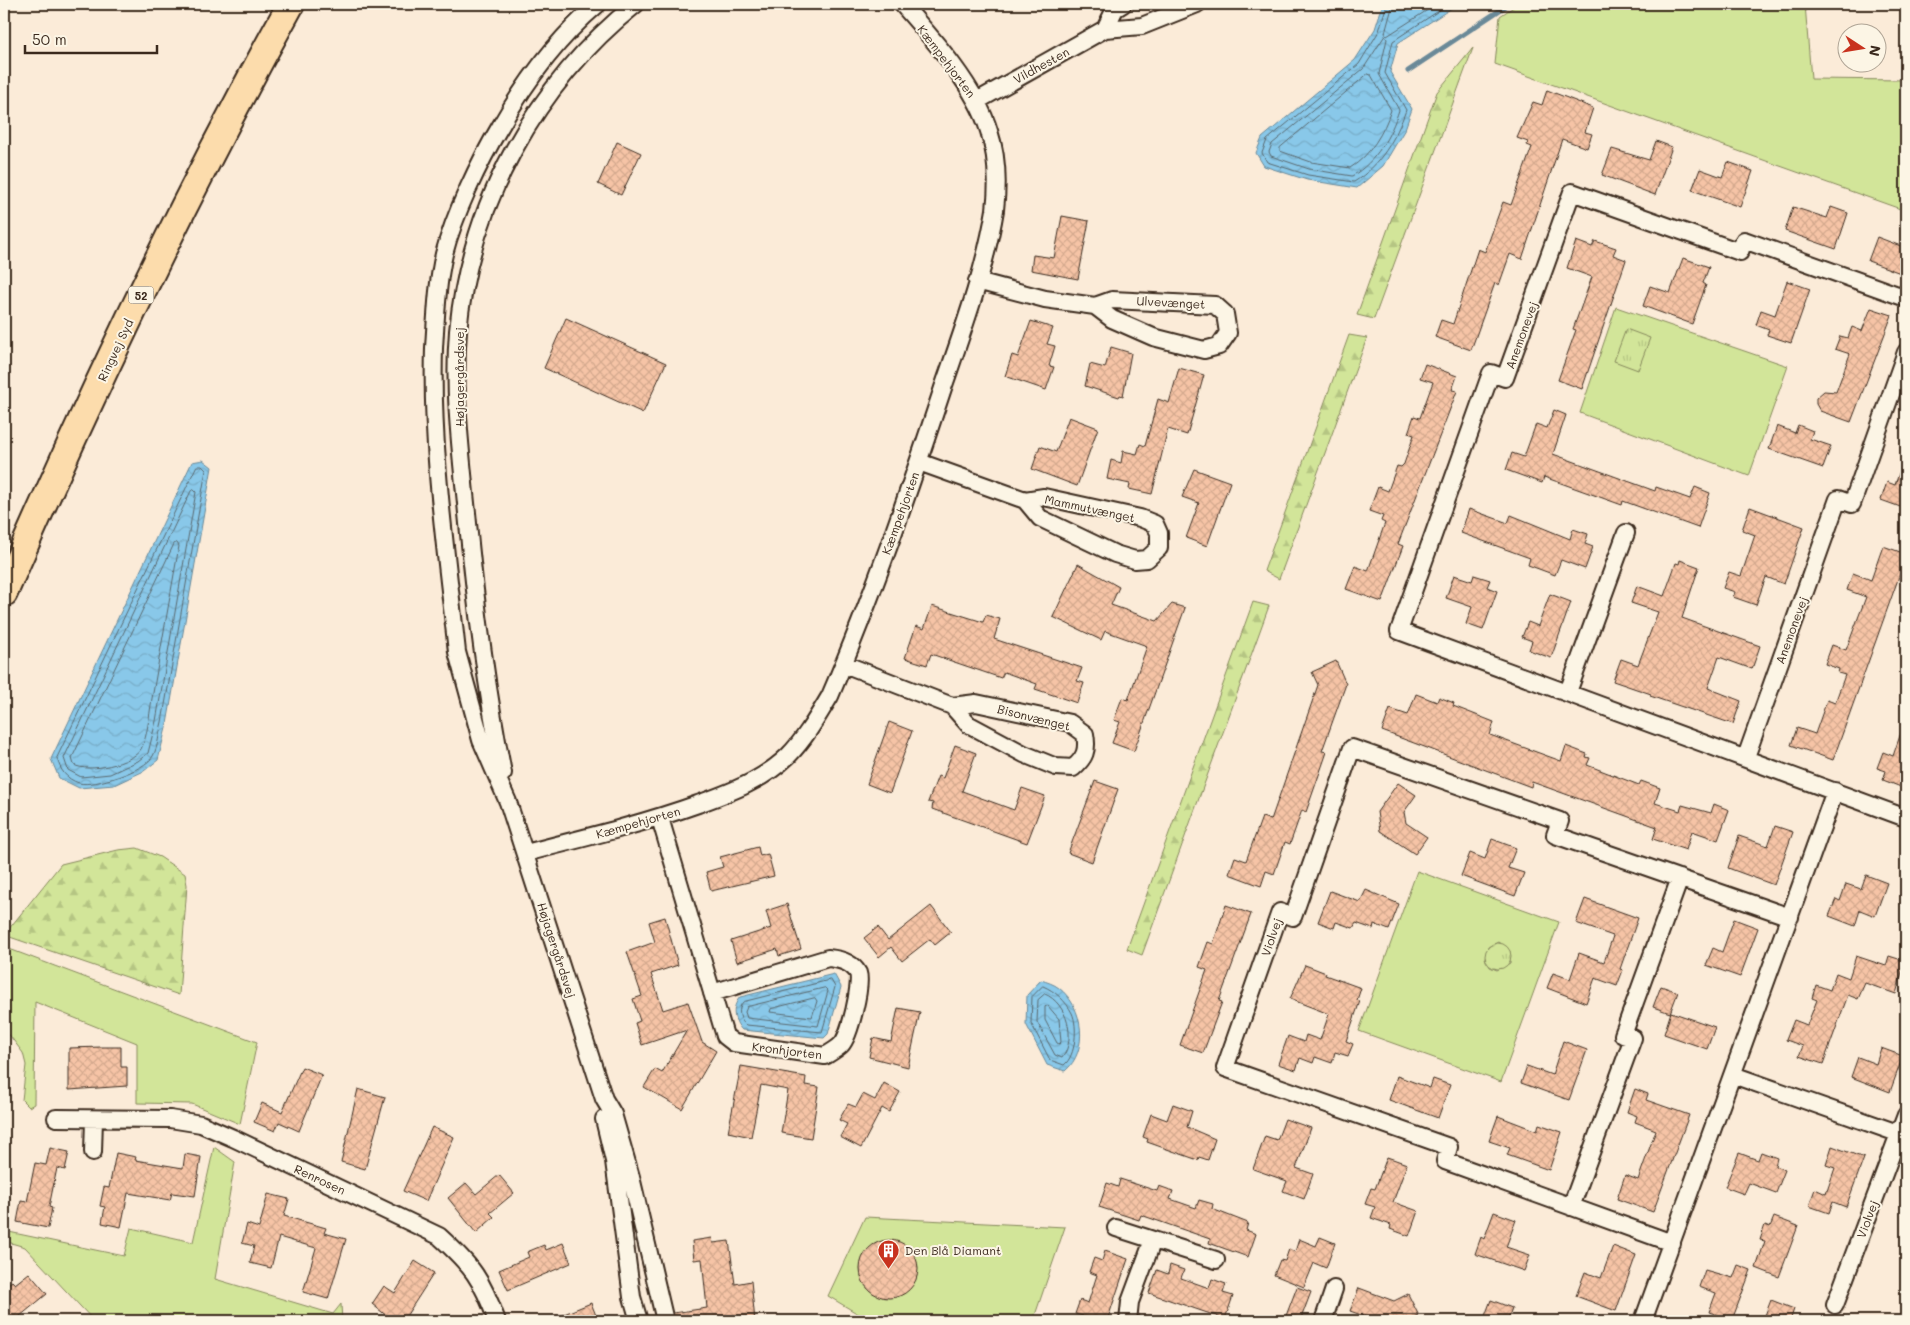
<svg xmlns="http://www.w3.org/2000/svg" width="1910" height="1325" font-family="Mali,sans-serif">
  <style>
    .green { fill: #d2e599; stroke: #86885c; fill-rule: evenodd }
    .forest { fill: url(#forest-firs); stroke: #86885c }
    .park { fill: url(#park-tufts); stroke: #86885c }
    .water { fill: url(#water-waves); stroke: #6a8998 }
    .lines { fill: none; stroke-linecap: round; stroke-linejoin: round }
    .shore { stroke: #5a696f; stroke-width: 1 }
    .stream { stroke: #6a8998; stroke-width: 5 }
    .building { fill: url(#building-cross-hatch); stroke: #3b2a1e }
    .minor-casing { stroke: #3b2a1e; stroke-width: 20 }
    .trunk-casing { stroke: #3b2a1e; stroke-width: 30 }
    .minor { stroke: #fcf5e5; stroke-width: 16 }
    .trunk { stroke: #fcdcac; stroke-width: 26 }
    .labels { text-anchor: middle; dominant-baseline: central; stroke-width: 4; stroke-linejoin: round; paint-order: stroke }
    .shield { fill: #fcf5e5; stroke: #75675a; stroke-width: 1 }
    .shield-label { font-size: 11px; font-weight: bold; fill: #3b2a1e }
    .street-label { font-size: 12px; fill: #3b2a1e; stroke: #fcf5e5 }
    .poi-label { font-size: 12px; fill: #3b2a1e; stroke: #fcf5e5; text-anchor: start }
  </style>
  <defs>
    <pattern id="forest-firs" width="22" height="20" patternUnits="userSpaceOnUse" patternTransform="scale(1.25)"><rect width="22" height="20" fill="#d2e599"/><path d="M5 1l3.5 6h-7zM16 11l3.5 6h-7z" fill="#b5c583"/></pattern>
    <pattern id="park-tufts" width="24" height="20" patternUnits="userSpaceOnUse" patternTransform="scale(1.25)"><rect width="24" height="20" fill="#d2e599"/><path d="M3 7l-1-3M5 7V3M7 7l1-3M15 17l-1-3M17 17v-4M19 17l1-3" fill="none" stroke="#b5c583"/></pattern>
    <pattern id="water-waves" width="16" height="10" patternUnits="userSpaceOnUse" patternTransform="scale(1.25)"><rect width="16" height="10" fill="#89c8e9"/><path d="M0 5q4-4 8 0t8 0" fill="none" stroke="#77acc7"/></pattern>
    <pattern id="building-cross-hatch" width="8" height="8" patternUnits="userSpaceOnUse" patternTransform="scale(1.25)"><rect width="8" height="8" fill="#f6c4a6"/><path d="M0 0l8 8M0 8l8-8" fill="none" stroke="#d4a98e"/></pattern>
  </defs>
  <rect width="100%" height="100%" fill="#fbebd8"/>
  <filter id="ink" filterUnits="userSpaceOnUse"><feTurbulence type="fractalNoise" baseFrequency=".02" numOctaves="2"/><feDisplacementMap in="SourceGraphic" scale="10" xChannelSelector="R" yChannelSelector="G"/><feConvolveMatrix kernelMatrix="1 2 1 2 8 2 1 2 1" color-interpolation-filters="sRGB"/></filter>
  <g filter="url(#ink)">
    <path class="green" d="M1518 4H1805L1811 79 1906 80V211L1495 64 1500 16Z
      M1616 307 1788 366 1749 476 1580 413Z
      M1417 871 1559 922 1501 1082 1359 1031ZM1498 942 1510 951V963L1497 970 1490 967 1485 958 1488 947Z
      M4 947 257 1042 240 1124 192 1104 137 1103V1043L35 1002 34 1104 29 1107 22 1100 26 1065 23 1053 4 1028Z
      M214 1147 235 1162 215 1279 333 1314 341 1304 342 1321H94L25 1247 4 1241V1231L124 1256 131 1228 193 1242Z
      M865 1217 1065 1227 1033 1321H870L828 1296Z"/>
    <path class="forest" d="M1473 48 1374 319 1357 315 1437 92Z
      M1349 335 1367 338 1279 579 1264 571Z
      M1253 602 1269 606 1142 955 1127 949Z
      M137 848 160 857 185 874 187 885 179 995 4 935 61 864 118 850Z"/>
    <path class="park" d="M1626 329 1650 338 1638 370 1614 361Z
      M1485 956a13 13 0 1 1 26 0a13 13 0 1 1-26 0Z"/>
    <path class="water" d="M1383 4H1458L1398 43 1390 72 1412 109 1405 129 1383 166 1357 188 1307 180 1264 166 1256 153 1262 138 1355 60 1375 29Z
      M203 460 212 467 167 724 158 760 144 771 114 785 79 788 59 778 51 759 192 462Z
      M834 974 841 987 828 1034 824 1038 742 1030C733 1020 731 1008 740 997Z
      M1041 980C1047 982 1054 984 1059 988 1084 1007 1089 1051 1065 1071L1047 1065 1026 1024 1027 995Z"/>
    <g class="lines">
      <path class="shore" d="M1387 4 1379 31 1359 64 1267 140 1262 153 1267 162 1308 175 1354 182C1380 166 1396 138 1406 110L1385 73 1393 41 1449 4
        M1393 4 1385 33 1387 36 1437 4
        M1385 36 1387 39 1379 74 1399 110C1391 135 1376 162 1352 176L1309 169 1271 156 1269 152 1272 144 1363 69Z
        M1368 74 1371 75 1391 110C1384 132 1370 156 1350 168L1311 162 1280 151V148Z
        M197 466H202L206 470 162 722C159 733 158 747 153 756 145 771 94 787 79 783 66 779 60 770 57 758Z
        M194 490 196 492 156 721 148 753 138 761 110 774 81 777 68 770 64 758 191 491Z
        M177 543 179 546C170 595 162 644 153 693 150 707 148 737 141 749 132 764 88 773 74 765L72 758 174 544Z
        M831 980 835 987 822 1032 746 1025C739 1020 737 1008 743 1002Z
        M1043 986C1055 991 1066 1001 1072 1013 1078 1026 1076 1056 1064 1065L1050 1060 1031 1023 1032 997Z
        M825 988 828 991 818 1026 747 1018 745 1012 747 1007Z
        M1045 994C1067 1003 1077 1039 1062 1058L1055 1055 1037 1022 1038 1000Z
        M815 998 817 1001 812 1017 770 1012 771 1009Z
        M1048 1006 1059 1019 1061 1042 1059 1044 1057 1043 1045 1020V1007Z"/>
      <path class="stream" d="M1408 71 1509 4"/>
    </g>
    <path class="building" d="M1547 90 1593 108 1585 132 1592 134 1587 148 1562 139 1522 259 1510 254 1499 285 1495 283 1471 350 1435 337 1441 320 1453 324 1478 249 1485 252 1503 202 1511 205 1532 147 1527 145 1528 142 1517 138 1533 102 1542 105Z
      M1656 141 1672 147 1655 195 1602 175 1612 149 1649 160Z
      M617 142 641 153 621 195 598 184Z
      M1728 162 1753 171 1740 207 1692 190 1700 169 1722 177Z
      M1793 207 1827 218 1831 207 1848 213 1836 249 1785 231Z
      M1062 216 1089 221 1078 279 1031 270 1033 255 1054 258Z
      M1877 237 1906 248V275L1868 261Z
      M1576 241 1592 247 1595 241 1616 248 1613 255 1626 260 1582 389 1558 380 1576 330 1573 329 1592 277 1567 268Z
      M1683 258 1709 267 1703 283 1706 285 1692 324 1643 306 1650 286 1670 293Z
      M1787 281 1810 289 1791 343 1767 335 1769 330 1756 325 1761 310 1775 315Z
      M1871 308 1892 315 1851 422 1820 411 1816 404V398L1824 391 1836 392 1850 354 1835 349 1840 336 1848 338 1852 327 1862 331Z
      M566 318 666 363 643 413 544 368Z
      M1031 321 1053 328 1047 344 1055 346 1049 366 1054 367 1046 390 1005 376 1012 355 1018 357Z
      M1111 347 1131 353 1123 396 1120 395 1119 397 1085 386 1090 364 1105 368Z
      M1425 364 1457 376 1452 390 1457 391 1398 544 1403 546 1382 602 1346 589 1355 566 1368 571 1385 523 1381 521 1383 516 1369 511 1378 487 1388 491 1397 466 1401 467 1404 464 1414 435 1408 433 1414 416 1420 418 1433 382 1420 378Z
      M1179 368 1204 375 1187 435 1168 429 1152 494 1129 489 1130 484 1107 479 1111 460 1121 463 1123 451 1137 454 1140 444 1145 446 1158 399 1169 403Z
      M1554 410 1566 415 1553 454 1655 491 1656 487 1690 499 1695 487 1710 493 1698 528 1623 501 1622 505 1544 477 1542 483 1506 470 1512 453 1524 457 1536 424 1547 428Z
      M1069 417 1098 428 1077 486 1032 469 1040 446 1056 452Z
      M1798 425 1813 431 1810 439 1831 446 1823 468 1769 449 1777 426 1795 433Z
      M1904 459H1906V509L1881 500 1887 482 1895 485Z
      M1194 469 1230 482 1207 546 1186 538 1199 503 1182 497Z
      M1750 507 1804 527 1784 584 1766 577 1756 605 1733 597 1735 592 1723 588 1729 572 1741 576 1755 535 1742 530Z
      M1469 509 1508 523 1511 515 1570 539 1573 529 1588 534 1585 544 1593 547 1585 569 1561 560 1555 575 1528 565 1530 558 1461 533Z
      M1883 546 1906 554V557L1833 760 1791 745 1797 728 1815 734 1827 700 1835 703 1845 675 1838 673 1839 669 1825 664 1832 645 1846 650 1866 597 1847 590 1853 573 1871 580Z
      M1680 560 1699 567 1682 618 1760 646 1752 669 1719 657 1708 688 1741 701 1733 724 1650 696 1651 694 1613 681 1621 659 1638 665 1658 612 1631 603 1637 586 1664 596 1676 563 1679 564Z
      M1078 564 1119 587 1111 605 1157 621 1172 604 1185 608 1134 751 1112 743 1120 722 1114 720 1122 698 1128 700 1147 646 1105 631 1101 640 1053 617Z
      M1454 575 1472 581 1474 575 1490 580 1487 587 1497 591 1483 630 1466 624 1472 607 1446 598Z
      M1550 594 1571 602 1551 658 1529 650 1532 641 1522 637 1528 622 1538 626Z
      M932 606 983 622 986 615 1000 619 994 639 1082 668 1077 681 1084 683 1077 703 1035 689 1037 684 1004 672 1001 678 931 654 927 665 905 658 916 626 924 629Z
      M1336 661 1346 684 1322 751 1327 752 1306 812 1302 810 1290 844 1285 842 1274 874 1266 871 1261 886 1229 874 1235 857 1246 861 1262 817 1271 820 1318 685 1312 672Z
      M1416 694 1437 702 1439 697 1454 703 1453 706 1494 722 1490 735 1528 749 1561 761 1566 746 1587 754 1586 757 1590 758 1587 765 1639 785 1641 781 1660 788 1655 803 1680 811 1682 805 1711 813 1714 804 1729 810 1718 840 1692 831 1686 850 1653 839 1657 827 1532 782 1531 787 1382 731 1390 709 1408 715Z
      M889 722 912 731 890 793 867 784Z
      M1904 724 1906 725V789L1883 780 1886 771 1877 768 1883 752 1893 756Z
      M955 745 976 753 962 791 1014 810 1022 788 1045 796 1027 843 932 809 933 803 928 802 938 776 943 778Z
      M1095 781 1118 789 1092 862 1068 853Z
      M1398 783 1416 795 1404 812 1406 823 1427 837 1415 854 1380 831 1377 812Z
      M1775 826 1793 832 1774 885 1728 868 1739 836 1768 846Z
      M1492 839 1516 848 1508 868 1524 873 1515 896 1461 876 1470 853 1485 859Z
      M758 847 760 856 768 854 774 876 711 891 706 872 723 867 720 857Z
      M1866 875 1887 883 1875 916 1860 910 1855 926 1829 916 1836 899 1840 901 1846 884 1861 889Z
      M1366 890 1399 904 1389 930 1374 924 1373 929 1356 923 1353 928 1336 922 1334 928 1318 922 1330 891 1360 902Z
      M1585 899 1638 918 1620 969 1623 970 1617 986 1595 978 1586 1003 1547 988 1553 973 1570 979 1579 953 1604 962 1613 936 1576 923Z
      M787 904 801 949 779 956 777 949 737 962 731 941 771 928 766 911Z
      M1226 905 1251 914 1219 1001 1222 1002 1203 1053 1180 1045 1207 970 1199 967 1208 942 1213 944Z
      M931 906 951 932 935 945 930 939 902 961 891 947 879 957 864 938 878 927 888 940Z
      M665 917 678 965 651 974 663 1010 688 1002 702 1042 716 1051 682 1109 644 1087 655 1069 662 1073 687 1030 642 1045 635 1023 640 1021 633 999 642 996 627 952 655 942 649 922Z
      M1734 919 1758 928 1740 977 1706 965 1713 948 1722 952Z
      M1856 956 1886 966 1889 956 1905 961 1896 994 1865 983 1858 999 1848 995 1823 1064 1799 1056 1803 1046 1786 1040 1794 1020 1807 1025 1817 1000 1812 998 1816 985 1830 990 1836 973 1849 978Z
      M1305 965 1326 973 1325 975 1361 988 1357 1000 1360 1001 1346 1041 1353 1044 1348 1056 1335 1052 1332 1063 1315 1057 1313 1063 1300 1058 1296 1070 1278 1064 1288 1036 1304 1042 1306 1035 1320 1040 1329 1014 1290 999Z
      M1661 986 1678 992 1670 1013 1653 1007Z
      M898 1008 920 1012 908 1067 869 1057 873 1038 891 1042Z
      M1671 1012 1715 1027 1707 1049 1664 1034Z
      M1563 1041 1587 1050 1569 1100 1521 1083 1527 1066 1552 1075Z
      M102 1047H121V1067H127V1086L69 1090V1048Z
      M1881 1048 1903 1056 1890 1092 1851 1077 1858 1057 1876 1064Z
      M741 1066 806 1077 805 1085 819 1087 811 1138 781 1133 788 1090 761 1085 751 1137 728 1132Z
      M302 1067 322 1075 299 1131 279 1122 275 1131 254 1122 262 1103 282 1112Z
      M1397 1076 1430 1088 1433 1079 1450 1085 1438 1118 1389 1100Z
      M884 1083 900 1092 889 1112 882 1108 861 1148 840 1137 847 1124 839 1120 848 1104 856 1107 863 1094 875 1100Z
      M358 1089 385 1097 365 1169 341 1162Z
      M1635 1089 1648 1094 1646 1100 1689 1115 1653 1212 1617 1199 1625 1175 1638 1180 1656 1130 1635 1122 1637 1116 1627 1112Z
      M1173 1104 1192 1111 1187 1127 1215 1139 1208 1160 1199 1157 1198 1160 1147 1142 1148 1139 1143 1137 1151 1114 1167 1120Z
      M1498 1116 1537 1131 1539 1124 1562 1132 1549 1170 1507 1155 1510 1148 1489 1141Z
      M1285 1119 1311 1128 1296 1168 1313 1174 1304 1199 1283 1191 1287 1181 1253 1169 1265 1136 1277 1140Z
      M432 1127 454 1137 426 1201 403 1191Z
      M1832 1146 1864 1158 1846 1207 1833 1202 1829 1213 1809 1206 1815 1189 1826 1194 1835 1168 1826 1165Z
      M50 1148 69 1152 65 1170 57 1168 49 1207 52 1208 48 1228 17 1222 21 1201 27 1202 35 1163 46 1165Z
      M1761 1152 1777 1158 1775 1166 1785 1170 1776 1193 1749 1183 1744 1194 1725 1187 1739 1153 1758 1160Z
      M116 1153 136 1157 135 1160 183 1168 185 1154 201 1157 195 1196 172 1193 170 1200 128 1193 121 1227 102 1223 105 1207 100 1206 104 1187 109 1188Z
      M1387 1157 1407 1164 1393 1202 1418 1211 1409 1236 1390 1229 1391 1225 1371 1218 1375 1207 1365 1204 1371 1188 1375 1189Z
      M499 1175 514 1193 490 1213 494 1217 476 1233 448 1198 466 1183 476 1194Z
      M1120 1179 1157 1191 1159 1186 1173 1191 1170 1199 1196 1208 1199 1200 1213 1204 1212 1209 1248 1223 1246 1230 1256 1234 1248 1257 1209 1243 1210 1239 1141 1215 1139 1220 1099 1207 1107 1183 1118 1187Z
      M268 1194 289 1199 284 1216 326 1228 324 1233 346 1239 328 1299 303 1292 316 1248 279 1237 271 1268 250 1263 254 1246 242 1243 247 1224 259 1228Z
      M1494 1212 1516 1220 1506 1247 1530 1255 1524 1271 1475 1254 1481 1237 1484 1239Z
      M1774 1217 1798 1226 1779 1277 1756 1268 1765 1241 1760 1240 1765 1225 1770 1227Z
      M1320 1237 1335 1243 1326 1268 1314 1263 1304 1287 1274 1275 1280 1260 1285 1261 1289 1249 1295 1252 1299 1239 1316 1246Z
      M712 1238 713 1243 729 1241 735 1284 751 1281 755 1321H675L673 1313 707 1308 702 1259 694 1260 692 1241Z
      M860 1269a29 29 0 1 1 58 0a29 29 0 1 1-58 0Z
      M563 1243 571 1263 508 1290 499 1270 529 1257 527 1252 544 1245 546 1250Z
      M1613 1246 1636 1255 1616 1311 1576 1296 1585 1272 1601 1278Z
      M1105 1251 1128 1259 1107 1321H1081L1083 1316 1075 1314 1080 1300 1088 1303 1097 1275 1089 1272 1094 1258 1102 1261Z
      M415 1261 434 1273 403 1321H393L372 1304 384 1286 395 1293Z
      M1170 1265 1184 1270 1181 1278 1209 1288 1212 1279 1226 1284 1223 1293 1233 1296 1225 1319 1149 1293 1157 1270 1168 1274Z
      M1738 1265 1751 1270 1732 1320 1709 1312 1716 1293 1699 1287 1705 1270 1733 1278Z
      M29 1273 47 1294 14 1321H4V1287L12 1281 15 1284Z
      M1297 1287 1311 1292 1300 1321H1284Z
      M1359 1288 1394 1301 1408 1294 1419 1316 1408 1321H1378L1350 1311Z
      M1491 1300 1512 1308 1507 1321H1483Z
      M1771 1300 1794 1309 1790 1321H1773L1764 1318Z
      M591 1303 597 1318 589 1321H547Z"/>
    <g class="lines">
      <defs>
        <path id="minor" d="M598 4C558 38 526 81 500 127 479 162 454 215 444 254 437 284 436 317 434 348 431 450 446 551 457 652L481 740 508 802 604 1099 613 1114 631 1177 665 1321
          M1105 29 1115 9 1123 4
          M977 101 1105 29 1142 26 1197 4
          M977 281 1045 299 1095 306 1112 319 1153 337 1204 350 1219 346 1228 333 1225 314 1215 305 1112 300 1095 306
          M1906 298 1744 240 1740 252 1572 192 1505 378 1491 373 1399 631 1906 818
          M919 462 1025 500 1040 518 1115 554 1135 560 1147 559 1159 548V533L1155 524 1140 518 1044 497 1025 500
          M844 664 952 706 968 724 1024 754 1056 767 1073 768C1085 758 1088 750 1085 734L1070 723 976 703 952 706
          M1568 692 1626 533
          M1746 757 1838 499 1852 504 1906 352
          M503 773C486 687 475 600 467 513 461 453 453 391 458 331 470 203 536 84 636 4
          M660 818 665 835 725 1036 734 1043 825 1056C830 1053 837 1049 841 1045 850 1036 862 984 858 973 852 962 839 959 828 958L712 993
          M525 853C584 838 642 824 698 804 731 792 762 781 788 756 805 739 818 716 830 696 873 596 909 491 943 388 963 330 985 270 995 210 998 185 997 155 989 131 976 87 932 38 902 4
          M1733 1075 1906 1136
          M56 1118 170 1119 201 1124 233 1138 439 1236C472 1266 482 1279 497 1321
          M604 1119 614 1161 632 1297 639 1321
          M93 1152 94 1119
          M1571 1207 1633 1038 1623 1035 1680 878
          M1116 1228 1216 1260
          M1672 1243 1445 1161 1449 1147 1225 1068 1280 912 1293 917 1352 748 1560 821 1555 835 1790 917
          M1835 1305 1906 1115
          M1128 1321 1130 1302 1153 1240
          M1323 1321 1334 1289
          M1643 1321 1835 791"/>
        <path id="trunk" d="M4 593C91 393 185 195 291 4"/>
      </defs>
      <use href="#minor" class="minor-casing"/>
      <use href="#trunk" class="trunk-casing"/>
      <use href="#minor" class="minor"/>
      <use href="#trunk" class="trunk"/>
    </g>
  </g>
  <defs>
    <symbol id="building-pin" viewBox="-11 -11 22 30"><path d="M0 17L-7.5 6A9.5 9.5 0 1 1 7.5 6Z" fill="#c8321e" stroke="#fcf5e5"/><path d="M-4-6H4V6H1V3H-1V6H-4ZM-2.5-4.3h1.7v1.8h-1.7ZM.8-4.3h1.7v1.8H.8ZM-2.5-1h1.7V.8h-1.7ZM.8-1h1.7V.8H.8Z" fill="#fff"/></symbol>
  </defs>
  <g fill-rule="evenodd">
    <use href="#building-pin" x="876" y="1238" width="25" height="34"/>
  </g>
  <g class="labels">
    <rect class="shield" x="128.5" y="286.5" width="25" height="17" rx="4"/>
    <g class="shield-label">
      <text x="141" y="295">52</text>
    </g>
    <g class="street-label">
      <text transform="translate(947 61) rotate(53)">Kæmpehjorten</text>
      <text transform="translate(1041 65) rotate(-29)">Vildhesten</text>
      <text transform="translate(1171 302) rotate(3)">Ulvevænget</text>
      <text transform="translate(1521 335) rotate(-70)">Anemonevej</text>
      <text transform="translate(115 350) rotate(-65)">Ringvej Syd</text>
      <text transform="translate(459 377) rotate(-90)">Højagergårdsvej</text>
      <text transform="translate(1090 508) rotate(12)">Mammutvænget</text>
      <text transform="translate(900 513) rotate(-70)">Kæmpehjorten</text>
      <text transform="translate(1791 630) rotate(-70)">Anemonevej</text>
      <text transform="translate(1034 717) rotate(14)">Bisonvænget</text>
      <text transform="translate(638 822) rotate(-16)">Kæmpehjorten</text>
      <text transform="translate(1271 937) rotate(-71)">Violvej</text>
      <text transform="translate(557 950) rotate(72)">Højagergårdsvej</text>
      <text transform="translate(787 1050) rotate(7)">Kronhjorten</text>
      <text transform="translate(320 1179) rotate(25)">Renrosen</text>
      <text transform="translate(1867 1219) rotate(-69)">Violvej</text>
    </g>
    <g class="poi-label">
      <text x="905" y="1250">Den Blå Diamant</text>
    </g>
  </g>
  <rect width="1910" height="1325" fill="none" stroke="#fcf5e5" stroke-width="20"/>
  <rect x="10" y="10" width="1890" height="1305" fill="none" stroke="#3b2a1e" stroke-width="2" filter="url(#ink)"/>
  <g transform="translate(1862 48) rotate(102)"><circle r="24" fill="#fcf5e5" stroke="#afa495"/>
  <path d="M0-4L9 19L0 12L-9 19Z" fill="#c8321e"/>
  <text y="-8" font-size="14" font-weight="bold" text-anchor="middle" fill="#3b2a1e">N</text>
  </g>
  <path d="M25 45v8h132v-8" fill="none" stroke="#3b2a1e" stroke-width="2.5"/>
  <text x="32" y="45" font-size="15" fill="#3b2a1e" stroke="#fcf5e5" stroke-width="4" paint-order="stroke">50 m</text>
</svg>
